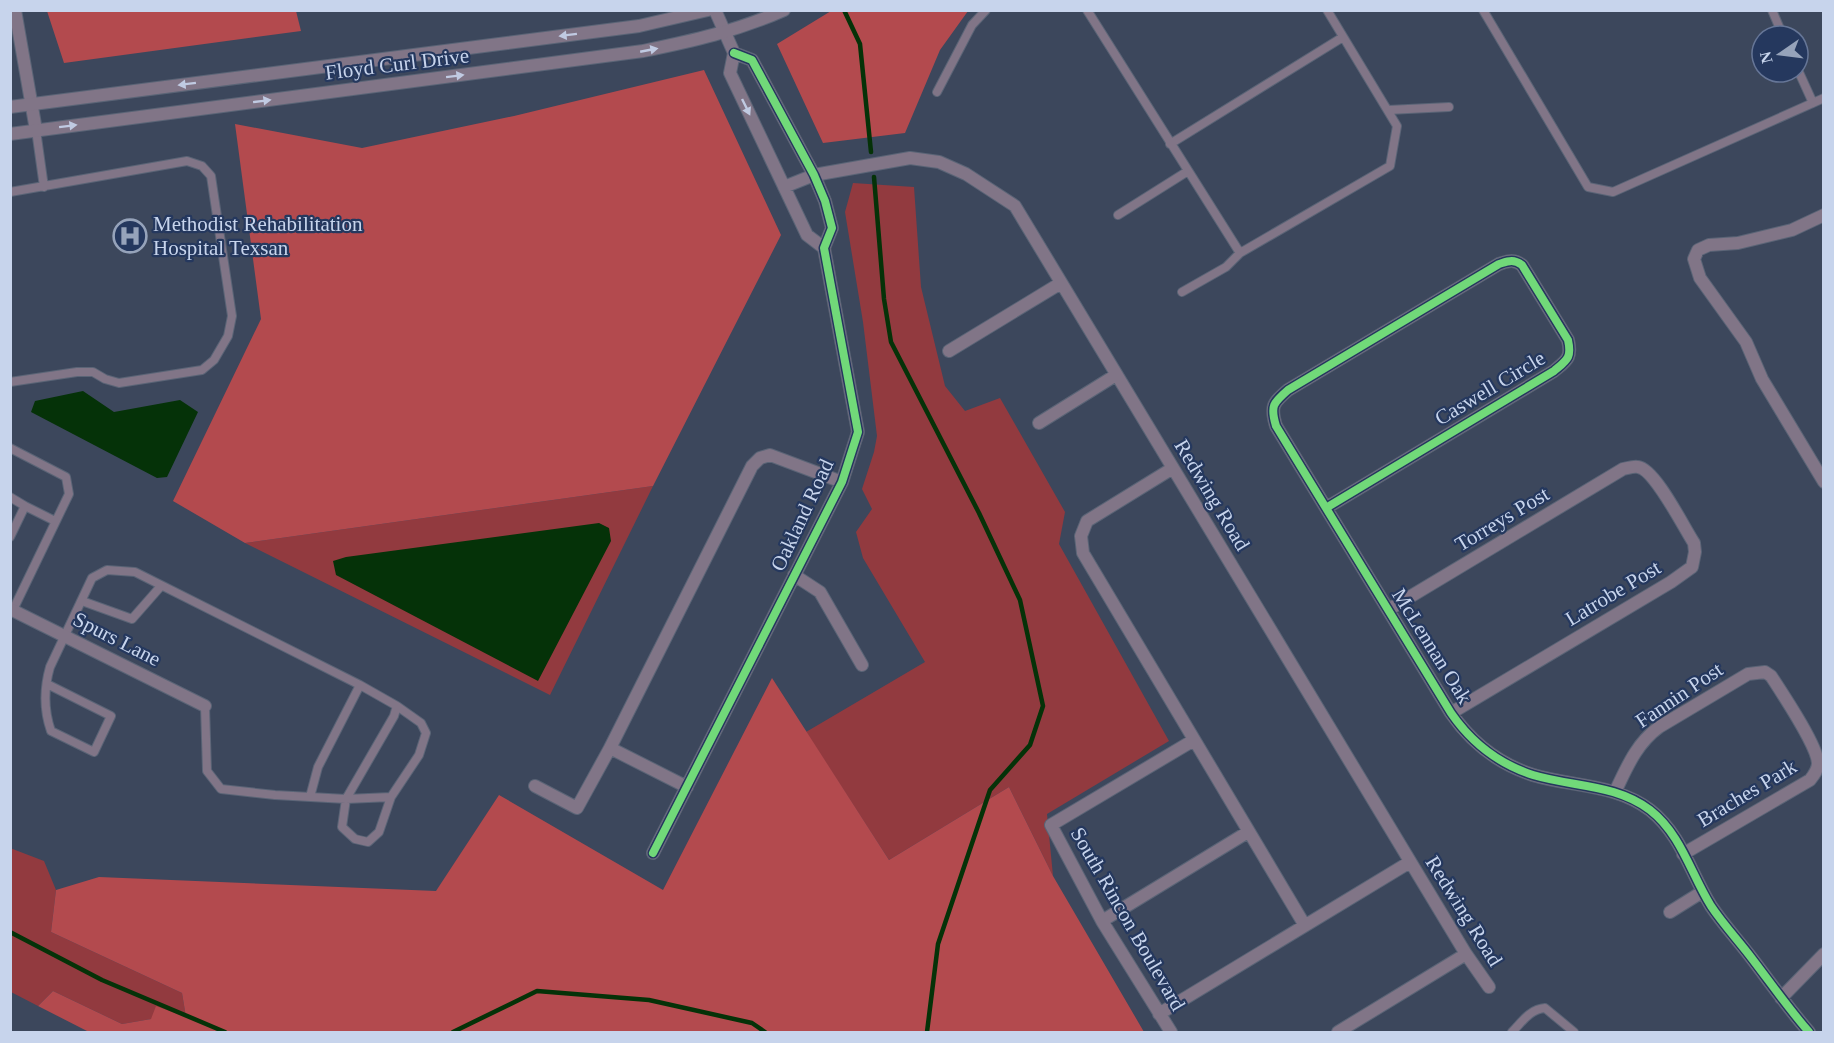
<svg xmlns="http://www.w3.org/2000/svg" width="1834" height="1043" font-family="'Times New Roman',serif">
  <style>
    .green { fill: #923a3f }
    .forest { fill: #b34a4e }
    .water { fill: #053208 }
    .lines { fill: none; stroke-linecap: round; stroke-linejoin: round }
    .stream { stroke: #053208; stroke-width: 4.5 }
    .service-casing { stroke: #5a6476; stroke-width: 10 }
    .minor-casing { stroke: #5a6476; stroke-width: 14 }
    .tertiary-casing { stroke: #5a6476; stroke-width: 14 }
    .service { stroke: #817587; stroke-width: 8 }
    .minor { stroke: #817587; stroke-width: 12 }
    .tertiary { stroke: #817587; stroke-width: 12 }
    .cycleway-casing { stroke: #25385e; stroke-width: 11 }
    .cycleway { stroke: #71d979; stroke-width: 8 }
    .oneway { fill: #c0cae2 }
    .labels { text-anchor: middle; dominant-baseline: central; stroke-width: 4.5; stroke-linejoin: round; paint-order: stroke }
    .street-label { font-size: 21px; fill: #c7d4ec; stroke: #25385e }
    .poi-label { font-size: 21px; fill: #c7d4ec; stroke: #25385e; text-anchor: start }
  </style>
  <rect width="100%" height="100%" fill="#3c475c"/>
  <path class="green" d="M853 183 914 187 921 287 945 386 965 411 1000 398 1065 512 1059 544 1169 741 1047 814 1053 876 1009 787 889 860 806 732 925 662 863 558 856 532 872 509 862 489 874 452 877 436 863 322 845 212Z
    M653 486 550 695 245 543Z
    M10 848 44 861 56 890 51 932 182 993 186 1017 151 1019 122 1024 53 991 38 1006 11 992Z"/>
  <path class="forest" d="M47 11H296L301 31 64 63Z
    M831 11H968L940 50 905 133 823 143 777 44Z
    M704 70 781 235 653 486 245 543 173 501 261 319 235 124 362 148 514 116Z
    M772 678 889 860 1009 787 1053 876 1144 1032H89L38 1006 53 991 122 1024 151 1019 156 1006 186 1017 182 993 51 932 56 890 99 877 436 891 499 795 663 890Z"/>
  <path class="water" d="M83 391 114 412 180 400 198 412 167 477 157 478 31 412 35 401Z
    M599 523 609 528 611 541 538 681 336 575 333 561 346 557Z"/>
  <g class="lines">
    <path class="stream" d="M844 10 860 44 871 152
      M874 177 884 299 891 342 979 513 1020 600 1043 706 1030 745 990 790 938 944 927 1032
      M10 932 102 980 225 1032
      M453 1032 537 991 649 1000 752 1023 765 1032"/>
    <defs>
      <path id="service" d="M1087 10 1240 253 1390 166 1397 126 1327 10
        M1483 10 1588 187 1613 192 1824 98
        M1772 10 1783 36
        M1798 70 1813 103
        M937 92 972 25 986 10
        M1388 110 1449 107
        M36 130 44 187
        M1170 144 1343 37
        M10 192 187 161 202 166 211 176 232 316 228 336 214 360 202 370 119 383 105 379 93 372H77L10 382
        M1118 215 1188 171
        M1182 292 1226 267 1240 253
        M10 448 66 477 69 494 13 610
        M10 497 25 506 10 537
        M25 506 55 521
        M82 601 132 619 161 586
        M47 684 111 716 94 752 51 731C44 711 44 688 50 667L92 578 107 570 135 572 360 685
        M205 706 207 771 221 789 275 795 346 799 394 716 397 706 360 685 318 767 310 797
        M391 797 379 832 368 842 355 839 342 827 346 799 391 797 419 755 426 733 421 723 397 706
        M1512 1032C1522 1022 1530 1009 1545 1008L1574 1032"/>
      <path id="minor" d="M15 10 36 130
        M715 10 734 53
        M734 53 730 73 807 235 824 248
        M784 187 814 175 910 158 939 162 966 174 1015 206 1466 954 1489 987
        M1824 215 1792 230 1738 243 1709 245 1698 250 1694 259 1700 278 1746 342 1762 379 1824 482
        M949 351 1061 283
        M1039 423 1116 375
        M1173 468 1087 521 1081 536 1083 553 1304 924
        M1326 508 1554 371C1567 360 1572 358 1568 340L1522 265C1513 259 1509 261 1499 264L1288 390C1273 403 1270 406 1276 426L1451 713C1471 742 1499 764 1533 775 1573 787 1616 784 1650 810 1681 834 1691 874 1711 906 1723 924 1737 939 1750 956 1770 982 1788 1008 1809 1032
        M794 575 820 592 862 665
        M10 609 205 706
        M1388 610 1623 469C1628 468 1634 466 1638 467 1655 469 1684 528 1694 543L1695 552 1692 567 1671 582 1451 713
        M535 786 577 808 610 748
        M687 787 610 748 752 466 760 458 770 455 842 482
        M1615 792C1627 767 1636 744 1659 727L1748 674 1765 672 1771 676C1782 693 1817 745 1818 763 1818 770 1814 775 1810 780L1683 854
        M653 853 842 482 858 432 824 248 832 228 825 201 814 175 752 60 734 53
        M1670 912 1702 892
        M1102 921 1248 832
        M1781 998 1824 954
        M1159 1014 1410 862
        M1171 1032 1102 921 1051 825 1194 740
        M1338 1032 1466 954"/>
      <path id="tertiary" d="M10 107 639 26 708 10
        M10 134 643 51C692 41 737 31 784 10"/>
    </defs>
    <use href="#service" class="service-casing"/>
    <use href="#minor" class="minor-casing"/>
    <use href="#tertiary" class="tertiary-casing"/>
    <use href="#service" class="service"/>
    <use href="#minor" class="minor"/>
    <use href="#tertiary" class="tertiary"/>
    <defs>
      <path id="cycleway" d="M1326 508 1554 371C1567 360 1572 358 1568 340L1522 265C1513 259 1509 261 1499 264L1288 390C1273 403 1270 406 1276 426L1451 713C1471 742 1499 764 1533 775 1573 787 1616 784 1650 810 1681 834 1691 874 1711 906 1723 924 1737 939 1750 956 1770 982 1788 1008 1809 1032
        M653 853 842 482 858 432 824 248 832 228 825 201 814 175 752 60 734 53"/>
    </defs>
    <use href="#cycleway" class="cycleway-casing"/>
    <use href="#cycleway" class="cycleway"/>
  </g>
  <defs><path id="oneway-solid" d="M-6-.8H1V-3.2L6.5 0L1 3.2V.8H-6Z" transform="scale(1.5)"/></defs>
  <g class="oneway">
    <use href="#oneway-solid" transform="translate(568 35) rotate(173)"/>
    <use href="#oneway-solid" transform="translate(649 50) rotate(-11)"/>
    <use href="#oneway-solid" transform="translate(455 76) rotate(-7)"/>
    <use href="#oneway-solid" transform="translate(187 84) rotate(173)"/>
    <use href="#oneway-solid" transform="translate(262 101) rotate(-7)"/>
    <use href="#oneway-solid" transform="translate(746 107) rotate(64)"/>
    <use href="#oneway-solid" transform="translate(68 126) rotate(-7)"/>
  </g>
  <defs>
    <symbol id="hospital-ring" viewBox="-11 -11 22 22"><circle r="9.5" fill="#25385e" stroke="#96a3ba" stroke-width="1.5"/><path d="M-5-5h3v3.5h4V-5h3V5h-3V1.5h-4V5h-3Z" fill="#96a3ba"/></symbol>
  </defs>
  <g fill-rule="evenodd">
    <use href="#hospital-ring" x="111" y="217" width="38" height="38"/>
  </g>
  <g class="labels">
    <g class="street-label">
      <text transform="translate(397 64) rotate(-7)">Floyd Curl Drive</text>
      <text transform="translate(1490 388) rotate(-31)">Caswell Circle</text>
      <text transform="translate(1212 495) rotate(59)">Redwing Road</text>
      <text transform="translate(802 515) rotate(-65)">Oakland Road</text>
      <text transform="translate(1502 519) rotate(-31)">Torreys Post</text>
      <text transform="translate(1613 593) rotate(-31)">Latrobe Post</text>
      <text transform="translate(117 639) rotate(27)">Spurs Lane</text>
      <text transform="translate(1432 646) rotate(58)">McLennan Oak</text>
      <text transform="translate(1679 695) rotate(-34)">Fannin Post</text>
      <text transform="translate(1747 793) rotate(-31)">Braches Park</text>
      <text transform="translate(1464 911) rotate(58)">Redwing Road</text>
      <text transform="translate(1128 919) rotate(60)">South Rincon Boulevard</text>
    </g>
    <g class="poi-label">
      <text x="153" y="224">Methodist Rehabilitation<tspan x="153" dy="24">Hospital Texsan</tspan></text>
    </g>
  </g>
  <rect width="1834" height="1043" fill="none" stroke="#c7d4ec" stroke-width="24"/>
  <g transform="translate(1780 54) rotate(256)"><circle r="28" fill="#25385e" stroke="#667697" stroke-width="1.5"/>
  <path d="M0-4.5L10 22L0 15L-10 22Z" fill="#96a3ba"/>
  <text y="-9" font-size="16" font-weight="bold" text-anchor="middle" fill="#c7d4ec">N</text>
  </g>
</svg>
